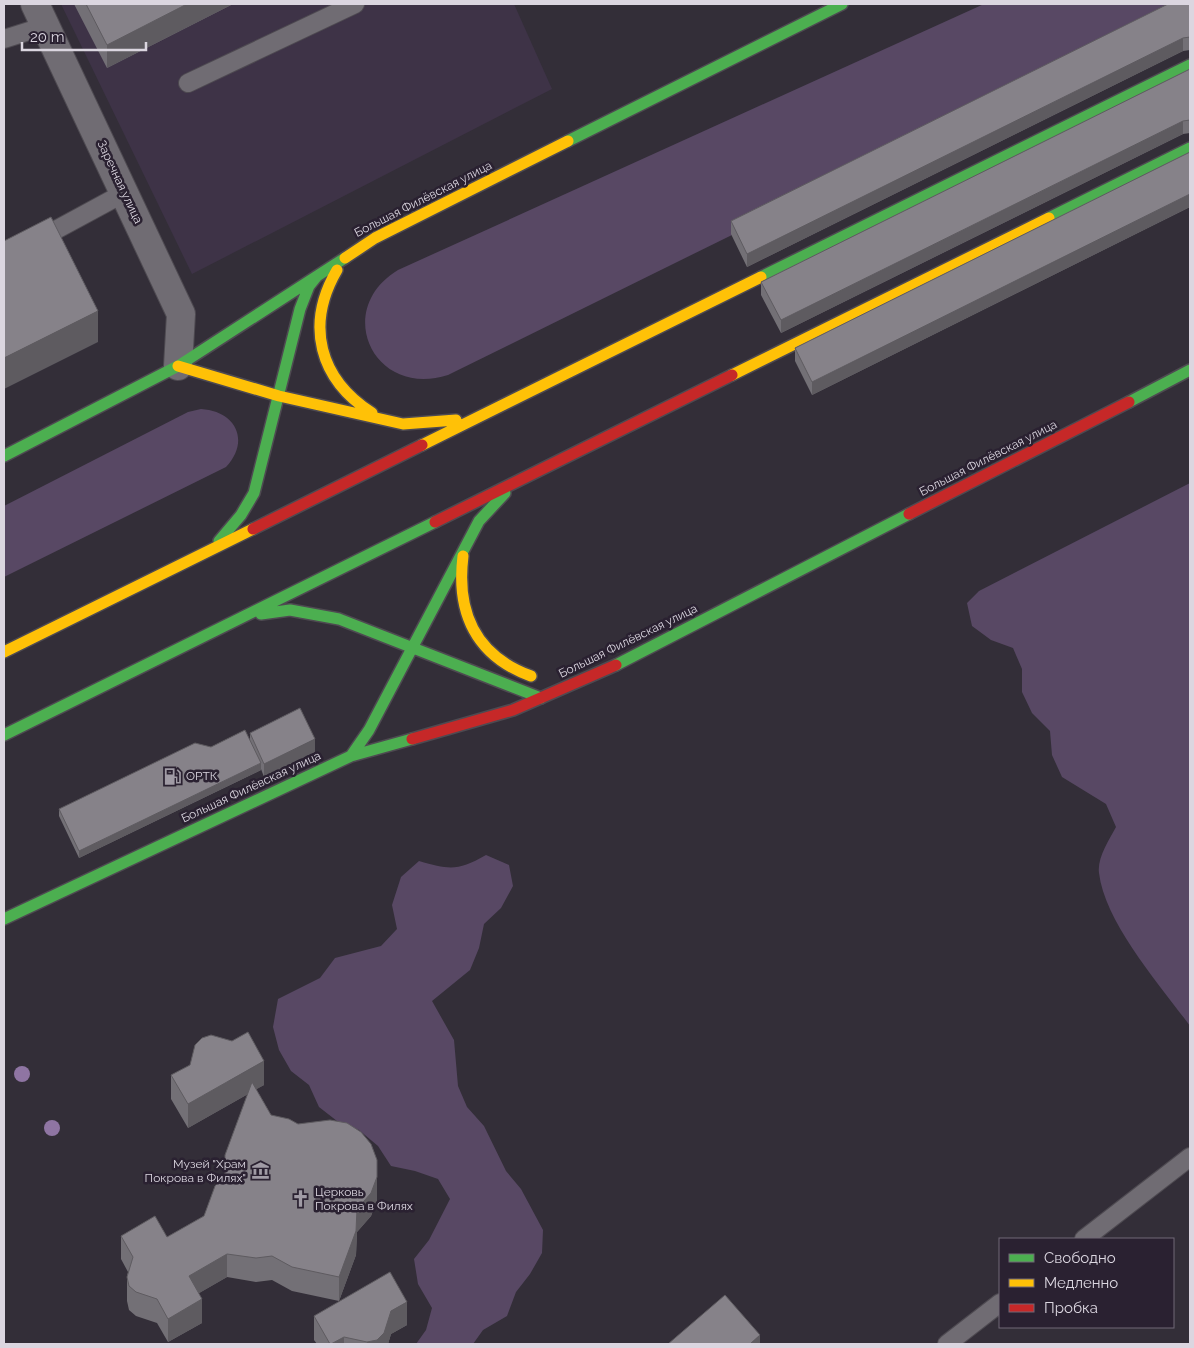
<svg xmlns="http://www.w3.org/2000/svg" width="1194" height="1348" font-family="Raleway,sans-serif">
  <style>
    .built { fill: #3e3347 }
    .green { fill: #584864 }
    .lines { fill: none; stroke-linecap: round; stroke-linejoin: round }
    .lane-casing { stroke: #4e4a51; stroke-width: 20 }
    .street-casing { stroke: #4e4a51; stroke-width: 30 }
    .fast-casing { stroke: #4e4a51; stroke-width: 14 }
    .slow-casing { stroke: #4e4a51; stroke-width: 14 }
    .jam-casing { stroke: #4e4a51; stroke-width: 14 }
    .lane { stroke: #706c73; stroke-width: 18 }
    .street { stroke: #706c73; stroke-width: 28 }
    .fast { stroke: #4caf50; stroke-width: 11 }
    .slow { stroke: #ffc107; stroke-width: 11 }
    .jam { stroke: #c62828; stroke-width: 11 }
    .tree { fill: #8f75a3 }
    .wall { fill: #737076 }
    .shaded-wall { fill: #5e5b60 }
    .building { fill: #868289; stroke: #5e5b60 }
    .labels { text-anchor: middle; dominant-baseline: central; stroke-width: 5; stroke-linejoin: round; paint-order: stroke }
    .street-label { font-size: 12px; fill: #dbd6e0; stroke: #2a2131 }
    .poi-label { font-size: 12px; fill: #dbd6e0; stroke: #2a2131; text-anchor: start }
  </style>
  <rect width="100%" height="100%" fill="#332e38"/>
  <path class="built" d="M61 4H514L552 89 192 274Z"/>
  <path class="green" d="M984 4H1190V9L448 375C374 399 332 310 398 270Z
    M201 409C235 411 251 440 226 467L4 577V506L188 412Z
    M1190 483V1026C1160 985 1105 923 1099 873 1097 858 1109 840 1116 827L1106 804 1062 777 1052 755 1050 731 1032 713 1022 692V669L1013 648 991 640 972 626 967 603 979 591Z
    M486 855 509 865 513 886 501 908 484 924 479 948 470 970 432 1001 454 1040 458 1086 467 1107 484 1126 506 1171 521 1189 543 1230 542 1253 530 1274 516 1292 507 1316 483 1330 473 1344H416L426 1330 432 1308 418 1284 414 1259 429 1240 450 1199 438 1179 415 1171 391 1166 378 1146 359 1130 337 1121 319 1107 309 1085 291 1071 279 1050 273 1027 278 999 320 978 335 958 381 946 397 929 392 905 401 877 419 861C450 870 458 871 486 855Z"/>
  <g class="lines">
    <defs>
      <path id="lane" d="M4 39 45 26
        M188 83 355 4
        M4 258 124 193
        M1084 1239 1190 1157
        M947 1344 1000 1303"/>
      <path id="street" d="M35 4 181 314 178 366"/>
      <path id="fast" d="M568 141 842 4
        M1049 218 1190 148
        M761 277 1190 65
        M1129 402 1190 370
        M4 456 178 366 345 258
        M219 541 241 515 254 493 300 309 309 286 317 276
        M261 614 290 610 339 619 541 698
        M616 665 909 514
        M4 735 435 522
        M351 756 369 730 479 521 505 493
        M4 919 351 756 412 739"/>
      <path id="slow" d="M345 258 375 238 568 141
        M337 270C305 325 319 379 372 413
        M178 366 279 396 403 424 456 420
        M732 375 1049 218
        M422 445 761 277
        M463 556C456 613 476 656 531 676
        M4 652 253 529"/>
      <path id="jam" d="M909 514 1129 402
        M435 522 732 375
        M253 529 422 445
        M412 739 513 710 616 665"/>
    </defs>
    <use href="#lane" class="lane-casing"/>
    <use href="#street" class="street-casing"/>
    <use href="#fast" class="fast-casing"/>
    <use href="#slow" class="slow-casing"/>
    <use href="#jam" class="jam-casing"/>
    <use href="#lane" class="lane"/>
    <use href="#street" class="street"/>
    <use href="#fast" class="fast"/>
    <use href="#slow" class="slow"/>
    <use href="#jam" class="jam"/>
  </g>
  <g class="tree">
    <circle cx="22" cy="1074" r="8"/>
    <circle cx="52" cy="1128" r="8"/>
  </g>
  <path class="wall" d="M74 4H233L107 68Z
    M1190 4V50L1183 51 747 267 731 234V221Z
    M1190 69V133L1183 134 781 333 761 295V282Z
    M1190 152V207L812 395 795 361V348Z
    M250 733 315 752 264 777 261 769V770L79 858 59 816V809L211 747 250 741Z
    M171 1075 264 1085 256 1089 271 1115 377 1200 371 1216 357 1232 356 1255 339 1301 292 1291 272 1280 256 1282 227 1277 199 1293 202 1323 168 1342 157 1323 136 1316 129 1310 127 1301V1277L128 1272 121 1259V1236L167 1237 204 1216 225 1175 248 1094 188 1128 171 1099Z
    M314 1316 407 1325 391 1334 388 1344H317L314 1340Z"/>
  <path class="shaded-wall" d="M187 4H233L107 68V45Z
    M1183 38V51L747 267V254Z
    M1183 121V134L781 333V320Z
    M1190 194V207L812 395V382Z
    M98 311V342L4 389V358Z
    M315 739V752L264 777V764Z
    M261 763V770L79 858V851Z
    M264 1061V1085L188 1128V1104Z
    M377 1177V1200L371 1216 357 1232 356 1255 339 1301V1277L357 1209Z
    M227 1254V1277L189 1299V1276Z
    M202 1299V1323L168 1342V1319Z
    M407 1302V1325L391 1334 388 1344H367V1342L391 1311Z
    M760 1335V1344H750Z
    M344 1337V1344H331Z"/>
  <path class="building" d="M86 4H187L107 45Z
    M1168 4H1190V37L1183 38 747 254 731 221Z
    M1190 69V120L1183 121 781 320 761 282Z
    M1190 152V194L812 382 795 348Z
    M51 217 98 311 4 358V241Z
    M300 708 315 739 264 764 250 733Z
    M245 730 261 763 79 851 59 809 195 743 211 747Z
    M248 1032 264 1061 188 1104 171 1075 190 1065 195 1045 202 1038 211 1035 232 1041Z
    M252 1082 271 1115 289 1119 298 1124 330 1120 347 1123 361 1132 371 1144 377 1160V1177L371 1193 357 1209 356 1231 339 1277 292 1267 272 1256 256 1258 227 1254 189 1276 202 1299 168 1319 157 1299 136 1292 129 1286 127 1277 133 1257 121 1236 155 1216 167 1237 204 1216 215 1186 225 1175V1155Z
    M390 1272 407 1302 391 1311 384 1333 377 1340 367 1342 344 1337 331 1344H330L314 1316Z
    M725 1295 760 1335 750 1344H668Z"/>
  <defs>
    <symbol id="fuel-bare" viewBox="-9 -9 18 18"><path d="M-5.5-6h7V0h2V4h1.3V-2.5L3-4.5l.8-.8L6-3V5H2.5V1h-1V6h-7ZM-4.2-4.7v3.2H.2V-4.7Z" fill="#a09ba5" stroke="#2a2131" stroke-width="2.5" paint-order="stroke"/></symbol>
    <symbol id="museum-bare" viewBox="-9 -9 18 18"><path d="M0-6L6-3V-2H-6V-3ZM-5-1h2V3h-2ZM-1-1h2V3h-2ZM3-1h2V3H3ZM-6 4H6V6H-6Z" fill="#a09ba5" stroke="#2a2131" stroke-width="2.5" paint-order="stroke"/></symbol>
    <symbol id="church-bare" viewBox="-9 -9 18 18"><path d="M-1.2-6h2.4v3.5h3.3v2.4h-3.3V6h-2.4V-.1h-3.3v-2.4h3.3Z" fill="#a09ba5" stroke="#2a2131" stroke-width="2.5" paint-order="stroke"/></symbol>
  </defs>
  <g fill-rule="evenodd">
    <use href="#fuel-bare" x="160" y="764" width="25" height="25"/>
    <use href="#museum-bare" x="248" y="1158" width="25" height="25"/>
    <use href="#church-bare" x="288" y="1186" width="25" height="25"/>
  </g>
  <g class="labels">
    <g class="street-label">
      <text transform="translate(120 182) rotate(65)">Заречная улица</text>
      <text transform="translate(423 199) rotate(-27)">Большая Филёвская улица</text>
      <text transform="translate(988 458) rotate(-27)">Большая Филёвская улица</text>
      <text transform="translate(628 641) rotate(-26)">Большая Филёвская улица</text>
      <text transform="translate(251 787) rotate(-25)">Большая Филёвская улица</text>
    </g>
    <g class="poi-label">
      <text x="186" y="776">ОРТК</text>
      <text x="246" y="1164" text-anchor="end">Музей "Храм<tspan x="246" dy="14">Покрова в Филях"</tspan></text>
      <text x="315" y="1192">Церковь<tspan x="315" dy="14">Покрова в Филях</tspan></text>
    </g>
  </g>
  <rect width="1194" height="1348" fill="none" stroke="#dbd6e0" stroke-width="10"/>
  <rect x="999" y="1238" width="175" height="90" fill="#2a2131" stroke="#716977"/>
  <rect x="1009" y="1254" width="25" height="8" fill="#4caf50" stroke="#716977"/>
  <text x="1044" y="1263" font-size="15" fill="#dbd6e0">Свободно</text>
  <rect x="1009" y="1279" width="25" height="8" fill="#ffc107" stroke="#716977"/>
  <text x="1044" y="1288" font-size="15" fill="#dbd6e0">Медленно</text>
  <rect x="1009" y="1304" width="25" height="8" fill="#c62828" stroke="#716977"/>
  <text x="1044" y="1313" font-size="15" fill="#dbd6e0">Пробка</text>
  <path d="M22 42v8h124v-8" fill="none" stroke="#dbd6e0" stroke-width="2.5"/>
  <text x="30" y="42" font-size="15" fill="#dbd6e0" stroke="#2a2131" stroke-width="4" paint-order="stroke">20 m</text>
</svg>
